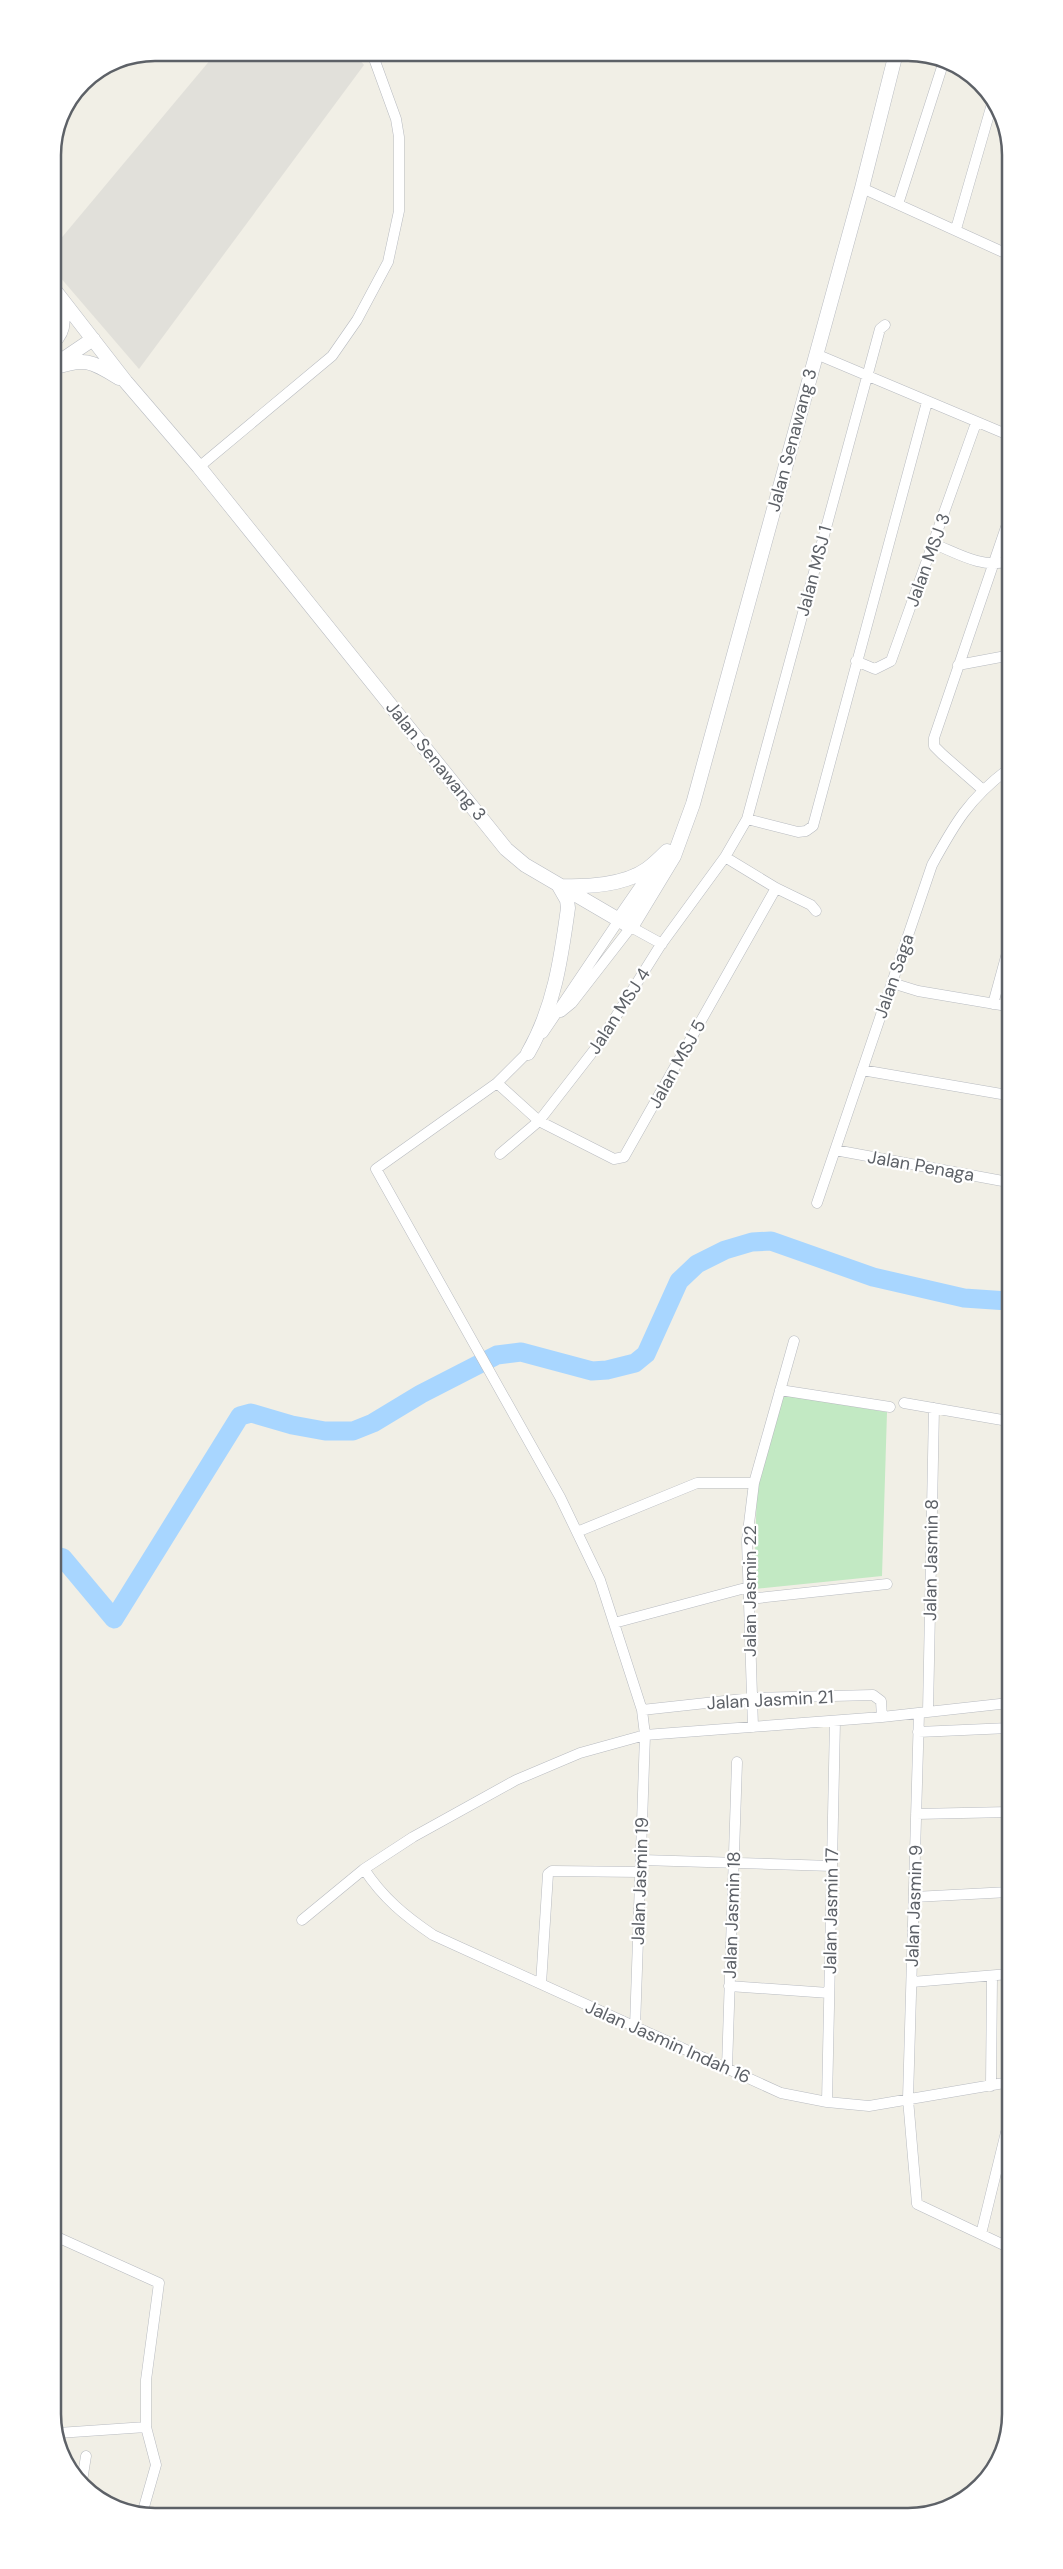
<svg xmlns="http://www.w3.org/2000/svg" width="1063" height="2569" font-family="'DM Sans',sans-serif">
  <style>
    .industrial { fill: #e1e0da }
    .green { fill: #c2e9c3 }
    .lines { fill: none; stroke-linecap: round; stroke-linejoin: round }
    .river { stroke: #a8d6ff; stroke-width: 19 }
    .street-casing { stroke: #b8bbc0; stroke-width: 11 }
    .secondary-casing { stroke: #b9bcc2; stroke-width: 15 }
    .street { stroke: #fff; stroke-width: 10 }
    .secondary { stroke: #fff; stroke-width: 14 }
    .labels { text-anchor: middle; dominant-baseline: central; stroke-width: 4.5; stroke-linejoin: round; paint-order: stroke }
    .street-label { font-size: 18px; fill: #5d6167; stroke: #fff }
    .rim { fill: none; stroke: #5d6167; stroke-width: 2.5 }
  </style>
  <rect width="100%" height="100%" fill="#f1efe6"/>
  <path class="industrial" d="M216 53H354L364 65 139 369 53 269V248Z"/>
  <path class="green" d="M783 1395 887 1412 882 1576 754 1589 757 1485Z"/>
  <g class="lines">
    <path class="river" d="M56 1556 63 1558 114 1619 240 1416 251 1413 292 1425 325 1431H353L373 1423 421 1394 497 1355 521 1352 592 1371 607 1370 635 1363 646 1354 679 1281 697 1264 725 1250 752 1242 771 1241 873 1277 964 1298 1008 1301"/>
    <defs>
      <path id="street" d="M862 188 1005 253
        M898 204 943 64
        M956 229 992 104
        M816 354 1006 434
        M199 467 332 356 357 320 388 262 399 211V137L396 119 372 53
        M934 544C957 553 981 568 1006 562
        M856 661 875 669 891 661 976 423
        M958 665 1006 656
        M982 789 942 754 934 746V738L1006 527
        M747 819 798 832 806 831 813 826 927 402
        M725 857 776 888 811 905 816 911
        M892 983 918 991 1007 1006
        M993 1004 1007 953
        M561 1012 572 1003 631 927 662 944
        M543 1033 619 920
        M531 1049 497 1083 376 1169 560 1497 600 1580 642 1710 645 1735 635 2027
        M862 1070 1007 1095
        M497 1083 539 1121 614 1159 624 1157 776 888
        M835 1150 1008 1182
        M500 1154 539 1121 598 1045 660 946 725 857 747 819 880 329 885 325
        M817 1203 932 865C955 823 969 799 1007 770
        M780 1390 890 1407
        M904 1403 1008 1421
        M577 1532 697 1483H754
        M749 1599 887 1584
        M614 1623 749 1587
        M642 1710 752 1698 873 1695 881 1701 882 1717
        M928 1712 934 1408
        M919 1713 908 2099 917 2204 1010 2248
        M753 1727 747 1540 754 1483 794 1341
        M918 1732 1009 1728
        M916 1814 1009 1812
        M642 1860 832 1866
        M364 1869C383 1898 405 1916 433 1935L781 2093 827 2102 869 2106 1010 2082
        M914 1897 1009 1892
        M302 1920 364 1869 413 1837 516 1780 580 1753 645 1735 882 1717 1009 1703
        M912 1982 1009 1974
        M541 1984 548 1874 552 1871 641 1872
        M729 1986 829 1993
        M727 2068 737 1762
        M991 2086 992 1976
        M827 2102 835 1721
        M981 2234 1010 2116
        M57 2237 159 2283 146 2380V2427L156 2465 142 2514
        M58 2433 146 2427
        M82 2481 86 2456"/>
      <path id="secondary" d="M53 288 126 382 199 467 506 849 525 865 631 927 674 856 693 804 862 188 896 53
        M53 342C67 329 63 315 58 299
        M59 362 93 339
        M53 368C86 357 91 361 119 378
        M560 886C586 887 625 885 647 869 654 864 661 857 667 851
        M619 920 657 865
        M528 1053C554 1008 561 959 568 908L567 900 559 886"/>
    </defs>
    <use href="#street" class="street-casing"/>
    <use href="#secondary" class="secondary-casing"/>
    <use href="#street" class="street"/>
    <use href="#secondary" class="secondary"/>
  </g>
  <g class="labels">
    <g class="street-label">
      <text transform="translate(792 440) rotate(-75)">Jalan Senawang 3</text>
      <text transform="translate(928 560) rotate(-70)">Jalan MSJ 3</text>
      <text transform="translate(814 571) rotate(-75)">Jalan MSJ 1</text>
      <text transform="translate(436 761) rotate(51)">Jalan Senawang 3</text>
      <text transform="translate(894 976) rotate(-71)">Jalan Saga</text>
      <text transform="translate(619 1011) rotate(-57)">Jalan MSJ 4</text>
      <text transform="translate(677 1064) rotate(-61)">Jalan MSJ 5</text>
      <text transform="translate(921 1166) rotate(10)">Jalan Penaga</text>
      <text transform="translate(931 1560) rotate(-89)">Jalan Jasmin 8</text>
      <text transform="translate(750 1591) rotate(-90)">Jalan Jasmin 22</text>
      <text transform="translate(770 1700) rotate(-3)">Jalan Jasmin 21</text>
      <text transform="translate(640 1881) rotate(-88)">Jalan Jasmin 19</text>
      <text transform="translate(914 1906) rotate(-88)">Jalan Jasmin 9</text>
      <text transform="translate(831 1911) rotate(-89)">Jalan Jasmin 17</text>
      <text transform="translate(732 1915) rotate(-88)">Jalan Jasmin 18</text>
      <text transform="translate(668 2042) rotate(24)">Jalan Jasmin Indah 16</text>
    </g>
  </g>
  <path d="M0 0H1063V2569H0ZM155 61H908A94 94 0 0 1 1002 155V2414A94 94 0 0 1 908 2508H155A94 94 0 0 1 61 2414V155A94 94 0 0 1 155 61Z" fill="#fff" fill-rule="evenodd"/>
  <path class="rim" d="M155 61H908A94 94 0 0 1 1002 155V2414A94 94 0 0 1 908 2508H155A94 94 0 0 1 61 2414V155A94 94 0 0 1 155 61Z"/>
</svg>
